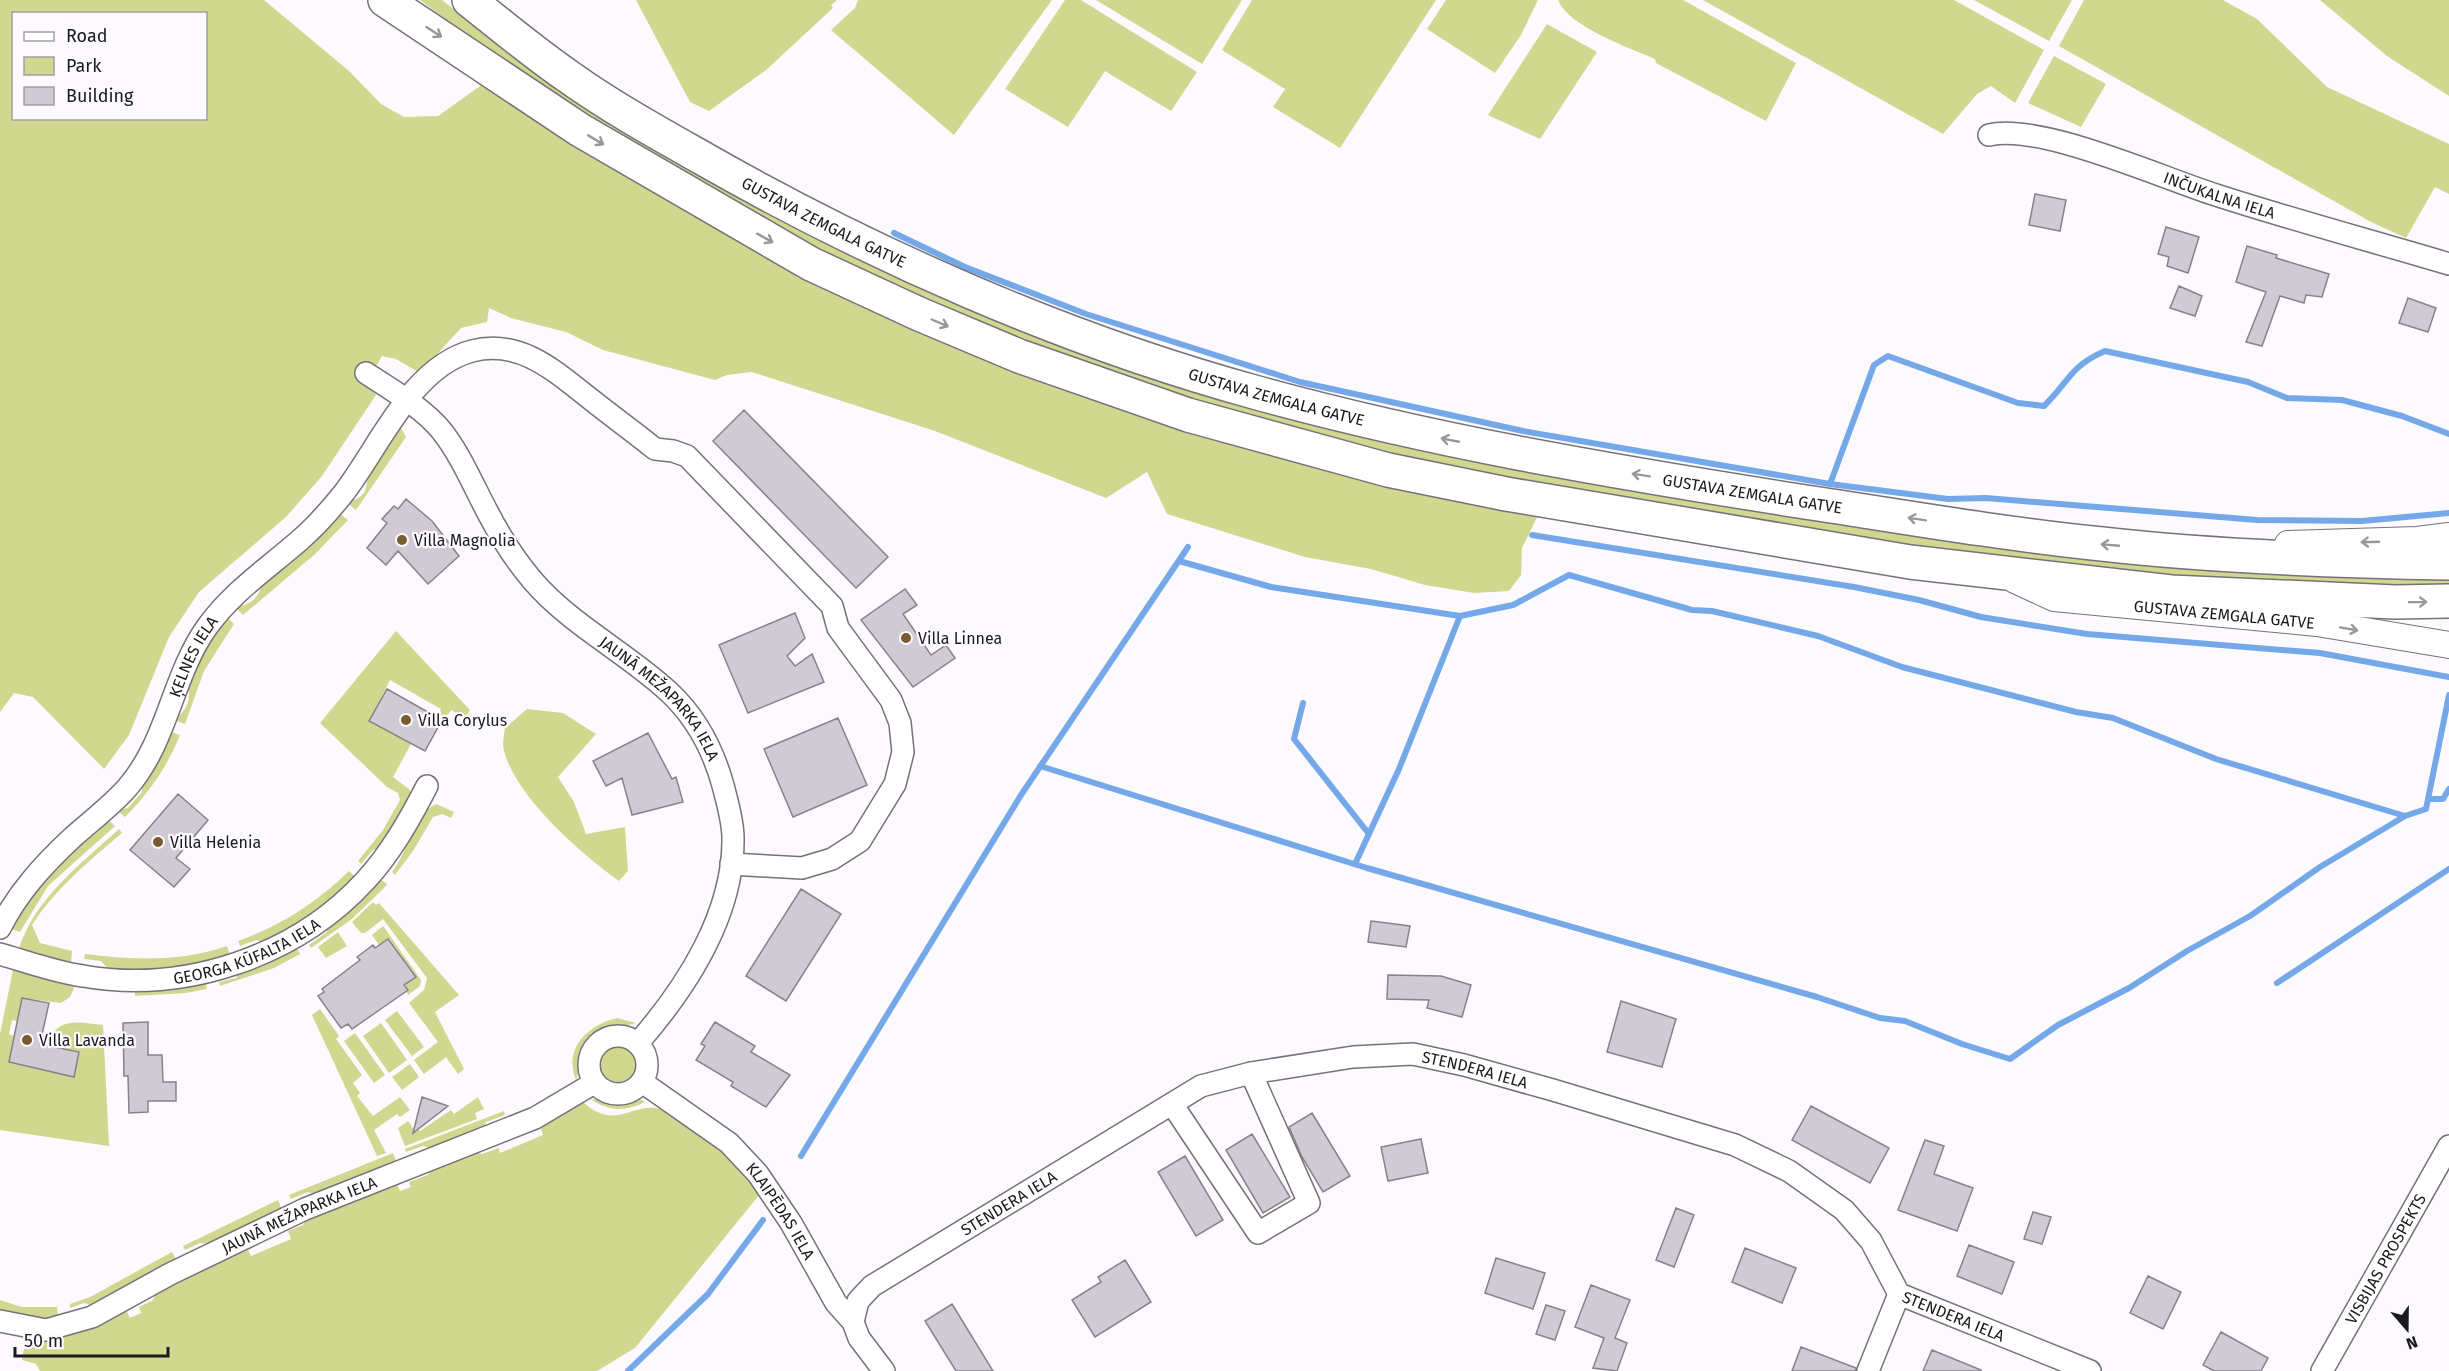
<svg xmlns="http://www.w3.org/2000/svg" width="2449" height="1371" font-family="'Fira Sans',sans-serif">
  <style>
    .green { fill: #cfd88e; fill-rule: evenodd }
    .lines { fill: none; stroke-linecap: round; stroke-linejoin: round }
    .stream { stroke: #74a8e8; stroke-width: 6 }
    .building { fill: #cfcad4; stroke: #87828b; stroke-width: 1.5 }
    .minor-casing { stroke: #76717a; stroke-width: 24 }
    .tertiary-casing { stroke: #76717a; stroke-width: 28 }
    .primary-casing { stroke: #76717a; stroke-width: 36 }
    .minor { stroke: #fff; stroke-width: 21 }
    .tertiary { stroke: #fff; stroke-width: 26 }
    .primary { stroke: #fff; stroke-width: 33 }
    .oneway { stroke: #989899 }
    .poi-dot { fill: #765c2e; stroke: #fcfafe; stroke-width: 2 }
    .labels { text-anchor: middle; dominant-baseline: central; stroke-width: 4.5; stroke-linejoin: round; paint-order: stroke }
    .street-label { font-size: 16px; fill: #1a191c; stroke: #fcfafe }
    .poi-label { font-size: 16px; fill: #1a191c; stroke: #fcfafe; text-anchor: start }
  </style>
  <rect width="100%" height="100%" fill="#fcfafe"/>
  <path class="green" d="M0 0H264L349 71 381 104 404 117 438 116 483 84 681 208 826 285 1539 513 1522 548 1521 575 1509 591 1474 593 1425 585 1371 569 1305 557 1167 514 1147 472 1106 498 935 431 752 372 727 375 715 380 603 350 566 332 511 318 489 308 487 322 461 328 420 373 396 359 382 356 366 384 376 395 322 476 286 517 199 592 169 637 129 735 104 769 33 697 14 693 0 712ZM14 14H206V118H14Z
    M420 0H442L480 30 1027 331 1824 521 1975 545 2138 564 2449 577V590L2311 588 2020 564 1659 508 1323 441 1020 344 835 261 646 157 473 40Z
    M636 0H837L831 5 833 8 766 70 709 111 690 102Z
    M858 0H1052L954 135 831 30 855 8Z
    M1065 0H1081L1197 72 1171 111 1105 71 1068 127 1005 89Z
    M1096 0H1242L1202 64Z
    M1252 0H1436L1340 148 1273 107 1285 89 1222 50Z
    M1446 0H1538L1521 35 1495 73 1427 29Z
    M1558 0H1683L1796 63 1766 121 1656 63 1655 59C1629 48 1568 26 1558 0Z
    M1703 0H1954L2044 50 2015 103 1991 86 1977 94 1943 134Z
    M1974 0H2072L2049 41Z
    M2084 0H2223L2257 19 2327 87 2449 144V194L2435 187 2406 238 2371 222 2059 46Z
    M2320 0H2449V96L2387 56Z
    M1547 24 1597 52 1540 139 1488 115Z
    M2054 56 2106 84 2081 127 2028 103Z
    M400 426 406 437 356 510 347 503C372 494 363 489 370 471 377 455 391 440 400 426Z
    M339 513 348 520 314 555 243 615 235 607C250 605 259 599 262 583Z
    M227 617 234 624 204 671 185 724 174 720C187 710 192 700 187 684L197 659Z
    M396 631 470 710 464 720 452 710 442 720 438 717 441 709 390 680 370 721 411 744 393 777 409 789 413 798 383 849 373 850 361 864 358 861 383 830 400 800 398 793 387 787 320 723Z
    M527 709 563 713 596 734 558 777 574 802 586 834 625 827 628 871 619 881C581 854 516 797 504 751 502 745 504 735 505 728Z
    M171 732 180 735C167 767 149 793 125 817L117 810 128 808 142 792V782Z
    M436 804 454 812 451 818 442 814 433 817 413 851 395 875 392 872C406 856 415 812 436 804Z
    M107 819 115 826 48 886 20 932 10 928 40 882Z
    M119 829 122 833C89 861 56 888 32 925L40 943 72 951 71 963 19 948C36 897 81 864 119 829Z
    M349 871 357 879 315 914 266 943 256 940 240 946 238 941C281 926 317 902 349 871Z
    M379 878 387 884 385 887 352 919 311 948 309 945 327 932 328 924Z
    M373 902 376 905 379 903 459 995 435 1012 464 1069 458 1074 446 1057 424 1074 414 1060 438 1042 409 1003 424 990 427 978 383 919 365 933H361L352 922Z
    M383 926 421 980 420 986 408 995 404 985 415 976 389 939 379 945 372 935Z
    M338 932 347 946 326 958 318 947Z
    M227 946 230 956 179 968 109 970 101 961 84 959 85 954C132 960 181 962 227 946Z
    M296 946 300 954 274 968 220 986 219 982 236 978 242 970Z
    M14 965 51 974 57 982 75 986 70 997 61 1003 22 998 17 1021 12 1020 9 1034 14 1036 9 1062 74 1077 79 1052 48 1046C55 1016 78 1022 103 1025L109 1146 0 1130V1034Z
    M205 980 207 989 186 993 135 996V992H149L158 986Z
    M320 1009 339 1036 336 1039 362 1075 353 1083 360 1093 357 1096 373 1116 400 1097 410 1110 400 1117 397 1114 374 1130 386 1153 377 1156 312 1015Z
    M397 1011 424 1047 412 1056 385 1020Z
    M617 1018 636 1023C625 1027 613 1026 603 1030 582 1039 583 1062 576 1080 563 1048 588 1025 617 1018Z
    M381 1023 407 1060 389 1073 363 1036Z
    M355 1033 385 1075 374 1083 344 1041Z
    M600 1064a18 18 0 1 1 36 0a18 18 0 1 1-36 0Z
    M410 1064 419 1077 402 1090 392 1077Z
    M478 1097 484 1109 475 1113 477 1119 405 1146 398 1128 408 1121 415 1131 418 1129 420 1131 451 1110 454 1114Z
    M590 1099 614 1102 642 1100 645 1102C626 1112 608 1111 590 1099Z
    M583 1102C616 1132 633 1101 660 1109L720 1148 760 1194 635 1348 597 1371H40L36 1364 22 1360 24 1349 31 1339 125 1308 130 1318 141 1313 139 1307 153 1300 158 1289 221 1256 232 1257 248 1250 251 1256 291 1239 288 1231 303 1225 308 1216 396 1181 400 1191 411 1187 409 1182 428 1175 432 1166 473 1151 482 1154 499 1148 500 1153 543 1135 540 1126Z
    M504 1111 505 1115 486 1122 482 1130 433 1149 423 1146 406 1152 405 1149Z
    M393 1153 397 1163 318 1195 308 1192 291 1199 289 1195Z
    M278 1200 282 1210 211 1244 200 1243 185 1250 183 1246Z
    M172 1252 177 1261 96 1307 84 1303 70 1308V1304L90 1297Z
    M0 1300 22 1307H57L58 1317 44 1319 0 1312Z"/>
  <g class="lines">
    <path class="stream" d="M894 233 965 267 1086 314 1300 382 1523 431 1830 484 1948 499 1986 498 2257 520 2362 521 2449 513
      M1830 484 1874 365 1888 356 2018 403 2044 406C2069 382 2070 366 2105 351L2248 382 2287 398 2342 400 2402 416 2449 434
      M1532 535 1854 587 1919 600 1981 617 2087 634 2320 653 2449 677
      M1179 561 1271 587 1460 616 1513 605 1569 575 1692 610 1712 611 1818 636 1902 667 2076 712 2113 718 2216 759 2405 816 2426 809 2449 695
      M1303 703 1294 739 1369 834
      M1040 766 1367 868 1817 997 1880 1018 1905 1021 1962 1044 2010 1059 2058 1025 2129 988 2187 951 2250 916 2320 867 2405 816
      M2428 799H2443L2449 789
      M1355 864 1399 769 1460 616
      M2277 983 2449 869
      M801 1156 1021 795 1188 547
      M628 1371 708 1294 763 1220"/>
  </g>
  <path class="building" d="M2035 194 2066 200 2060 231 2029 225Z
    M2166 227 2199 237 2188 273 2167 266 2169 257 2158 254Z
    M2247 246 2277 255 2276 258 2329 274 2322 297 2306 295 2304 303 2280 296 2262 346 2246 342 2266 292 2236 282Z
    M2179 286 2202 296 2195 316 2170 308Z
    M2408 298 2436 308 2428 332 2399 323Z
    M744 410 888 557 856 588 713 441Z
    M406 499 432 521 459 556 428 584 398 551 386 565 367 548 387 523 382 519 394 506 398 509Z
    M905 589 917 605 903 614 931 655 946 645 955 658 913 687 861 620Z
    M795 613 805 638 787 656 795 666 812 654 824 682 748 713 719 645Z
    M387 689 442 720 425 751 369 721Z
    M838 718 867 785 793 817 764 749Z
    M648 733 672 779 676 777 683 802 632 815 622 778 606 786 593 761Z
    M178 794 208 820 176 858 190 869 174 887 130 850Z
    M801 889 841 914 786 1001 746 976Z
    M1371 921 1410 926 1406 947 1368 942Z
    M388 939 416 977 404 985 408 990 388 1004 352 1029 348 1024 341 1028 318 996 324 992 322 989 360 960 357 957 373 945 375 948Z
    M1388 975 1441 976 1471 985 1462 1017 1427 1008 1429 1000 1387 999Z
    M22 998 49 1003 40 1044 79 1052 74 1077 9 1062Z
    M1621 1001 1676 1019 1662 1067 1607 1052Z
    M148 1022V1055H162L163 1082H176V1101H148V1112L129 1113 128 1076H124L123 1023Z
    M715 1022 755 1046 751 1052 790 1075 766 1107 731 1086 733 1082 696 1060 705 1046 701 1044Z
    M422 1097 448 1106 413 1133Z
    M1811 1106 1889 1148 1870 1183 1792 1140Z
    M1312 1113 1350 1176 1323 1192 1302 1157 1289 1127Z
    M1252 1134 1290 1197 1263 1213 1226 1150Z
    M1421 1139 1428 1173 1388 1181 1381 1147Z
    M1925 1140 1944 1146 1934 1174 1973 1188 1957 1231 1898 1210Z
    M1185 1156 1223 1220 1196 1236 1158 1172Z
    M1676 1208 1694 1215 1674 1267 1656 1260Z
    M2033 1212 2051 1217 2042 1244 2024 1239Z
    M1969 1245 2014 1262 2002 1294 1957 1276Z
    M1745 1248 1796 1268 1782 1303 1732 1282Z
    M1496 1258 1545 1273 1533 1309 1485 1293Z
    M1125 1260 1151 1302 1095 1337 1072 1300 1101 1282 1098 1277Z
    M2148 1276 2181 1292 2163 1329 2130 1313Z
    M1591 1285 1630 1300 1615 1338 1627 1343 1617 1371 1593 1368 1604 1338 1575 1327Z
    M952 1304 993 1371H956L925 1321Z
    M1546 1305 1565 1311 1555 1340 1536 1334Z
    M2221 1332 2268 1358 2261 1371H2214L2203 1365Z
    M1801 1347 1856 1368V1371H1792Z
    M1932 1350 1981 1370V1371H1923Z"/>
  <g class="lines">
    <defs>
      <g id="minor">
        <path id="s1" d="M1989 135C2041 123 2162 178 2216 195 2293 220 2372 241 2449 264"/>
        <path id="s2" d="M366 373C390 389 422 407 441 430 461 455 473 485 488 513 500 536 516 561 533 581 572 626 626 652 669 692 698 719 714 751 724 789 728 805 733 822 733 838 734 914 686 988 638 1043"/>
        <path id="s3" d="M0 928C18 892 44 864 73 837 91 821 111 806 127 788 168 741 172 676 207 627 232 592 268 568 300 540 315 527 331 509 343 494 379 448 411 367 472 351 521 338 557 373 593 401 613 417 634 432 655 449L673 451 687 456 832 606 838 628 891 700 900 723 903 752 895 784 860 841 832 859 802 868 731 864"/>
        <path id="s4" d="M0 954C28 962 55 972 83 976 185 994 296 956 365 881 391 853 410 819 427 786"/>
        <circle cx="618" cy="1065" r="29"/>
        <path id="s5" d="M642 1082 729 1143 758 1174 791 1223 836 1303 853 1322 859 1338 884 1371"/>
        <path d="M1172 1104 1258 1233 1309 1203 1251 1073"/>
        <path id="s6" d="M0 1321 46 1330 92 1317 170 1274 305 1209 535 1118 594 1083"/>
        <path id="s7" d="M853 1322 858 1301 872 1286 1201 1086 1251 1073 1353 1057 1413 1054 1464 1065 1553 1090 1735 1145 1789 1171 1844 1210 1871 1241 1899 1294 2090 1371"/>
        <path d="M1868 1371 1899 1294"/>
        <path id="s8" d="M2322 1371 2449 1146"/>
      </g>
      <g id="tertiary">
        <path d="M2288 544 2417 540 2449 536"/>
        <path id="s9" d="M2015 580 2054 598 2317 623 2449 645"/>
      </g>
      <g id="primary">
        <path d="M385 0 580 130 811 264 919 314 1019 356 1188 415 1388 470 1506 494 1910 562 2171 592 2395 602 2449 601"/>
        <path id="s10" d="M469 0C502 26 534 53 569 77 611 107 658 133 704 159 874 256 1065 340 1254 392 1427 440 1603 470 1780 498 1887 514 1994 533 2102 544 2217 557 2334 561 2449 563"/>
      </g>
    </defs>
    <use href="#minor" class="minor-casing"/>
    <use href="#tertiary" class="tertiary-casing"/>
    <use href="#primary" class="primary-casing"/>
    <use href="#minor" class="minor"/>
    <use href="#tertiary" class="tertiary"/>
    <use href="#primary" class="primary"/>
  </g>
  <defs><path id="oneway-shaft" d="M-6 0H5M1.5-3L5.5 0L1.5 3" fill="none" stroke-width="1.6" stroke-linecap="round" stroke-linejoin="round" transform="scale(1.5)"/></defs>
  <g class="oneway">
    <use href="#oneway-shaft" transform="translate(434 32) rotate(33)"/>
    <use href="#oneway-shaft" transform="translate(596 140) rotate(31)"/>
    <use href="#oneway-shaft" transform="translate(765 238) rotate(29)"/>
    <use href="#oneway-shaft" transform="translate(940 323) rotate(23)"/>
    <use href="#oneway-shaft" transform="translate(1450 440) rotate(-169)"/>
    <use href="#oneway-shaft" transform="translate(1641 475) rotate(-171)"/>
    <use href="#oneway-shaft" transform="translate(1917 519) rotate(-171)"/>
    <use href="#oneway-shaft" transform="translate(2370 542) rotate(178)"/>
    <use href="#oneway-shaft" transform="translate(2110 545) rotate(-175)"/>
    <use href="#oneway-shaft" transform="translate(2418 602) rotate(-1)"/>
    <use href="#oneway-shaft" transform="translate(2349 629) rotate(10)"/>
  </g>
  <g class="poi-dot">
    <circle cx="402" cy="540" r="6"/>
    <circle cx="906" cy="638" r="6"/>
    <circle cx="406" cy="720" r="6"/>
    <circle cx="158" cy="842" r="6"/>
    <circle cx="27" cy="1040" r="6"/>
  </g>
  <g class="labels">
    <g class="street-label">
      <text stroke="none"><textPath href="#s1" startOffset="240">INČUKALNA IELA</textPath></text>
      <text stroke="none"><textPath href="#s10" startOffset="420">GUSTAVA ZEMGALA GATVE</textPath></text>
      <text stroke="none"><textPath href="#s10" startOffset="906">GUSTAVA ZEMGALA GATVE</textPath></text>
      <text stroke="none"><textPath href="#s10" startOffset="1392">GUSTAVA ZEMGALA GATVE</textPath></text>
      <text stroke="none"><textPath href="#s9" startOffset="214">GUSTAVA ZEMGALA GATVE</textPath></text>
      <text stroke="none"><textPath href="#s3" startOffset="338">ĶELNES IELA</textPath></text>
      <text stroke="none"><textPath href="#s2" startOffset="446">JAUNĀ MEŽAPARKA IELA</textPath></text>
      <text stroke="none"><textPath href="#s4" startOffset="255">GEORGA KŪFALTA IELA</textPath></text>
      <text stroke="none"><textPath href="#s7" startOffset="706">STENDERA IELA</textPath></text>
      <text stroke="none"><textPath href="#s7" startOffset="202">STENDERA IELA</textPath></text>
      <text stroke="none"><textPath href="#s5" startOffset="192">KLAIPĒDAS IELA</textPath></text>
      <text stroke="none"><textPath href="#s6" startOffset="326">JAUNĀ MEŽAPARKA IELA</textPath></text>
      <text stroke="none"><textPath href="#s8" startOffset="129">VISBIJAS PROSPEKTS</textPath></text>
      <text stroke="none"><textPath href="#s7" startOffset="1264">STENDERA IELA</textPath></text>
    </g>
    <g class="poi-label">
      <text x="414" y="540">Villa Magnolia</text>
      <text x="918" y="638">Villa Linnea</text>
      <text x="418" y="720">Villa Corylus</text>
      <text x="170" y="842">Villa Helenia</text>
      <text x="39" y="1040">Villa Lavanda</text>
    </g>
  </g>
  <rect x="12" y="12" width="195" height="108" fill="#fcfafe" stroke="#a2a0a4" stroke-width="1.5"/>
  <rect x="24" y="32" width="30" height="9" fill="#ffffff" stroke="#a2a0a4" stroke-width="1.5"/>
  <text x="66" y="42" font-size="18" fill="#1a191c">Road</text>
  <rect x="24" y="57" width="30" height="18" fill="#cfd88e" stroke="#a2a0a4" stroke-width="1.5"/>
  <text x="66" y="72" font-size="18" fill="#1a191c">Park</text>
  <rect x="24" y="87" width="30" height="18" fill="#cfcad4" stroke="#a2a0a4" stroke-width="1.5"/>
  <text x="66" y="102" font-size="18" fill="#1a191c">Building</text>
  <g transform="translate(2407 1329) rotate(160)" stroke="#fcfafe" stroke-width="4.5" paint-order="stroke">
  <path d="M0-4.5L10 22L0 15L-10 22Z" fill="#1a191c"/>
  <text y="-9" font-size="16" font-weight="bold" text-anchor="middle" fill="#1a191c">N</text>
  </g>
  <path d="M15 1347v9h153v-9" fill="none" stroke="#1a191c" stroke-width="3"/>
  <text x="24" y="1347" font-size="18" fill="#1a191c" stroke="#fcfafe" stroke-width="4.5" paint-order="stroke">50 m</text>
</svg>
